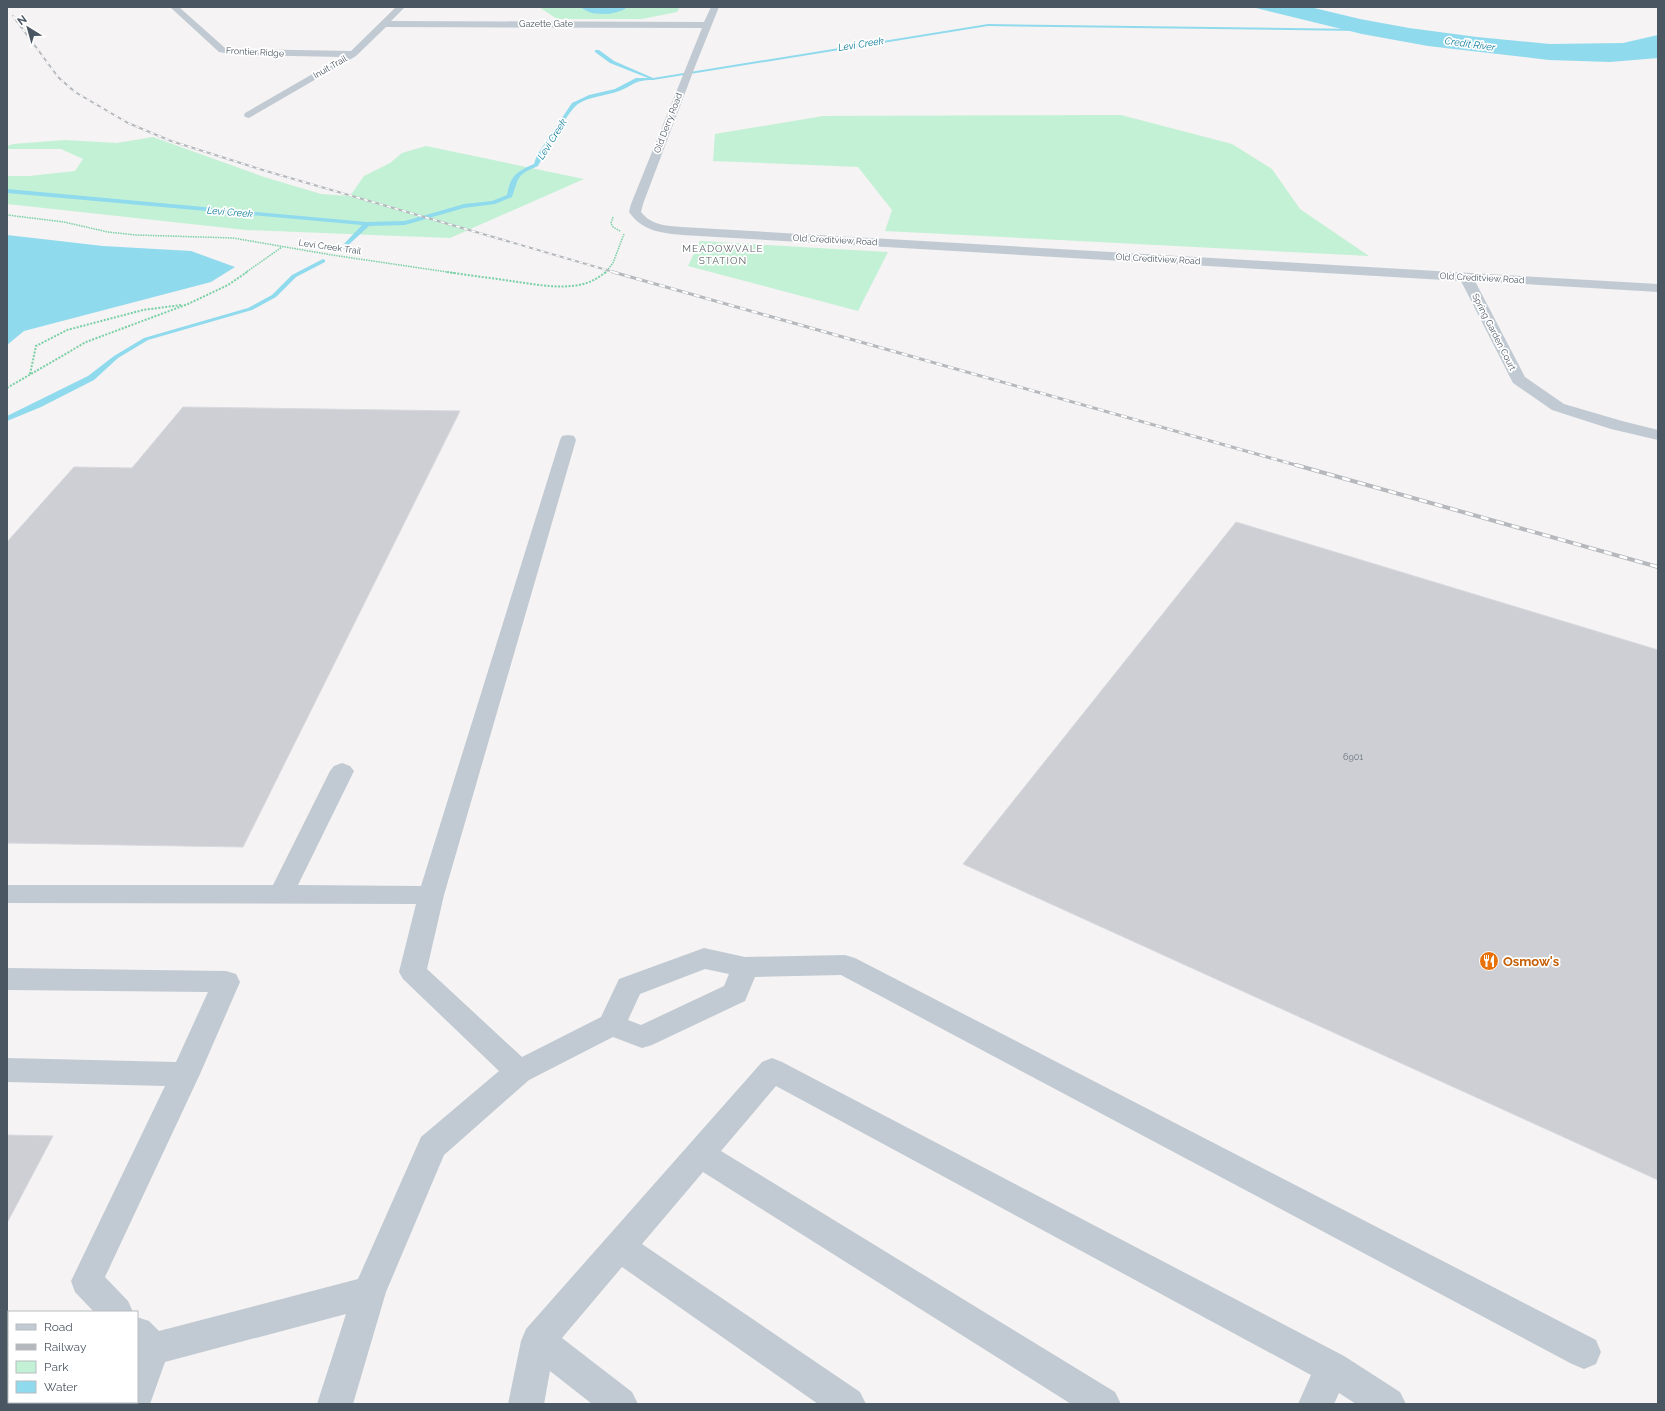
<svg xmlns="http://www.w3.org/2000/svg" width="1665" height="1411" font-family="Raleway,sans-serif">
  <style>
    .green { fill: #c3f1d5 }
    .water { fill: #90daee }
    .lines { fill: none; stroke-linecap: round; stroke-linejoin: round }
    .stream { fill: #90daee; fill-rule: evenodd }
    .building { fill: #cdcfd5; stroke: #d7d9de }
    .path-far1 { stroke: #7ad0a6; stroke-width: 1.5; stroke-dasharray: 1.5 1; stroke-linecap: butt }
    .path { stroke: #7ad0a6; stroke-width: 2; stroke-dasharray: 2 1.5; stroke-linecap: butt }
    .minor { fill: #c1cad2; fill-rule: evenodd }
    .rail-far2-casing { stroke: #b5b8bd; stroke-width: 2 }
    .rail-far1-casing { stroke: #b5b8bd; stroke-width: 3 }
    .rail-casing { stroke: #b5b8bd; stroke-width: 4 }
    .rail-far2 { stroke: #fff; stroke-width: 1.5; stroke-dasharray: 4; stroke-linecap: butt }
    .rail-far1 { stroke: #fff; stroke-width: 2; stroke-dasharray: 6; stroke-linecap: butt }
    .rail { stroke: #fff; stroke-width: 2.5; stroke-dasharray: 8; stroke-linecap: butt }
    .labels { text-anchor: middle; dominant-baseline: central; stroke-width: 3.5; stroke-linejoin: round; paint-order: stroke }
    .far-street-label { font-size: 9px; fill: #4a5661; stroke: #fff }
    .number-label { font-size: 9px; fill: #6b747e }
    .far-water-label { font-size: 10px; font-style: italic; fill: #0c7c9b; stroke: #fff }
    .far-neighbourhood-label { font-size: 10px; letter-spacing: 1px; fill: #5f6368; stroke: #fff }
    .near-food-label { font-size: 13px; font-weight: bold; fill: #c56008; stroke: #fff; text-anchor: start }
  </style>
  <rect width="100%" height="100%" fill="#f5f3f3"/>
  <path class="green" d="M539 7H680L677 12 642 19H557Z
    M1121 115 1232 144 1272 169 1300 209 1369 256 885 231 892 210 858 167 713 161 715 134 823 116Z
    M153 137 264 177 321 194 350 196 364 176 390 163 402 153 426 146 584 179 450 238 246 230 7 204V176H29L75 171 83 159 61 149H7V146L13 144 65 140 117 143Z
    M700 241 888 252 858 311 688 266Z"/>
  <path class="water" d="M580 7H627C620 14 602 15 592 13 588 12 584 9 580 7Z
    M1252 7H1310L1360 19 1409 28 1477 37 1550 44 1623 43 1658 35V58L1610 62 1549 60 1428 46 1362 34Z
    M7 235 103 246 191 251 235 267 211 282 24 331 7 345Z"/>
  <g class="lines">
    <path class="stream" d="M613 7H618L609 14H607V12Z
      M988 24 1359 29 1361 30 1359 31 988 26 653 80C633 80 635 85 619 91 605 96 591 96 578 104 569 109 544 155 538 166 515 176 520 176 512 197L495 204 464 208 405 225 369 226 344 249 341 247 342 246 362 225 7 193V189L367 222 405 221 464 204 492 201 507 195C511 175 516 172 534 164L537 155 572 103 589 95 615 89 636 78H648L610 63 595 52V50H599L614 61 653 78Z
      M323 259 325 260V262L296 277 276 297 252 310 148 340 118 358 94 380 41 407 7 421V416L88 376 114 356 144 338 248 308 272 295 292 275Z"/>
  </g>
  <path class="building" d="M183 407 460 411 243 847 7 843V542L74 467 132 468Z
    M1236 522 1658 650V1180L963 864Z
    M7 1135 53 1136 7 1223Z"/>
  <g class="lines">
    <path class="path-far1" d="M7 215 64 222 108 232 136 235 233 238 332 255 454 273
      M613 217 611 223 613 227 620 231
      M245 273 282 247
      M605 273 613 263 624 234"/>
    <path class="path" d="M447 272C468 275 490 278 511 281 533 284 557 289 579 285 590 283 598 278 606 272
      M30 374 36 346 67 330 143 310 181 305
      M7 388 86 342 188 304 228 285 247 272"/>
    <path class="minor" d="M170 7H179L225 48 237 49 351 51 396 7H405L391 21 704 22 711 7H719L696 64 643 204 641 212C651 225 667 226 682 227L1658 284V292L1475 281 1525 377 1564 404 1622 421 1658 430V440L1611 429 1552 410 1513 383 1461 281 682 235C661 233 642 231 629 212L631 204 702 28 386 27 356 56 249 118 245 117 244 115 245 113 342 57 237 55 219 52Z
      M568 435 574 436 576 440 444 895 427 969 522 1057 601 1017 619 979 704 948 745 957 845 955 855 958 1596 1340 1601 1352 1596 1364 1584 1369 1572 1364 841 975 755 977 745 1001 652 1045 642 1048 613 1037 529 1080 444 1155 386 1292 353 1404H317L346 1314 165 1362 150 1404H124L123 1402H137V1317L149 1321 159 1331 358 1279 421 1137 499 1071 403 979 399 972 416 904 7 903V885H273L330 771 334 766 342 763 350 766 354 771 298 885 421 886 560 440 562 436ZM705 969 729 974 724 986 641 1025 628 1020 640 994Z
      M7 968 226 971 236 974 240 982 200 1074 105 1277 128 1301 133 1312H94L75 1292 71 1281 165 1086 7 1082V1058L176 1062 208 992 7 990Z
      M772 1058 782 1062 1344 1356 1400 1392 1406 1404H1356L1339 1393 1334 1404H1298L1311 1375 776 1086 721 1151 1115 1392 1121 1404H1071L703 1172 642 1244 860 1392 866 1404H818L622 1267 562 1338 632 1392 638 1404H592L550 1371 544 1404H508L521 1341 526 1329 762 1062Z"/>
    <defs>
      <path id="rail-far2" d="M13 16 58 77 75 92 128 123 171 141 266 171 617 273"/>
      <path id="rail-far1" d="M613 272 1299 466"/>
      <path id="rail" d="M1296 465 1658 567"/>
    </defs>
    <use href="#rail-far2" class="rail-far2-casing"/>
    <use href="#rail-far1" class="rail-far1-casing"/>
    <use href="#rail" class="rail-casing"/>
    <use href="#rail-far2" class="rail-far2"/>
    <use href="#rail-far1" class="rail-far1"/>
    <use href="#rail" class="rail"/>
  </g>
  <defs>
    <symbol id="restaurant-disc" viewBox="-11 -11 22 22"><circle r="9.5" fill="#e8710a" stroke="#fff"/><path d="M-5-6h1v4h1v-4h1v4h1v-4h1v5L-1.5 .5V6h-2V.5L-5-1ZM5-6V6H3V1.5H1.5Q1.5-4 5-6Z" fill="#fff"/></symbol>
  </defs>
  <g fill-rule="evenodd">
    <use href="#restaurant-disc" x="1478" y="950" width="22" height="22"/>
  </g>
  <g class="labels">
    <g class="far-street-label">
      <text x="546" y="24">Gazette Gate</text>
      <text transform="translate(255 52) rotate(3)">Frontier Ridge</text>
      <text transform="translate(330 67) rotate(-30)">Inuit Trail</text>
      <text transform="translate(668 123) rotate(-69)">Old Derry Road</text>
      <text transform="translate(835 240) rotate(3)">Old Creditview Road</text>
      <text transform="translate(330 247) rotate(8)">Levi Creek Trail</text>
      <text transform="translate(1158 259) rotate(3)">Old Creditview Road</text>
      <text transform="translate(1482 278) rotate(3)">Old Creditview Road</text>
      <text transform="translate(1494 332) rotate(63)">Spring Garden Court</text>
    </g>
    <g class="number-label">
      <text x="1353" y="757">6901</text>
    </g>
    <g class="far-water-label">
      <text transform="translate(861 44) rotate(-9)">Levi Creek</text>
      <text transform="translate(1470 44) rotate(8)">Credit River</text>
      <text transform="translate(552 139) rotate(-58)">Levi Creek</text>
      <text transform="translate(230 212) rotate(5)">Levi Creek</text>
    </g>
    <g class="far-neighbourhood-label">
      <text x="723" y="248">MEADOWVALE<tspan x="723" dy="12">STATION</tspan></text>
    </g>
    <g class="near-food-label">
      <text x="1503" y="961">Osmow's</text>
    </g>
  </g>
  <rect width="1665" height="1411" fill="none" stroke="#4a5661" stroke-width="16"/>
  <rect x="8" y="1311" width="130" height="92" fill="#ffffff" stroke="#b7bbc0"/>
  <rect x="16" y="1324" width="20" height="6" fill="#c1cad2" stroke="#b7bbc0"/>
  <text x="44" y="1331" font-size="12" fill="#4a5661">Road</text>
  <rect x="16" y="1344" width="20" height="6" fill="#b5b8bd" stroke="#b7bbc0"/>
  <text x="44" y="1351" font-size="12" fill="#4a5661">Railway</text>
  <rect x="16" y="1361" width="20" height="12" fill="#c3f1d5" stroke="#b7bbc0"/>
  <text x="44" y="1371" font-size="12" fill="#4a5661">Park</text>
  <rect x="16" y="1381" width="20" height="12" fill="#90daee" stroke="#b7bbc0"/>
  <text x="44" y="1391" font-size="12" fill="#4a5661">Water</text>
  <g transform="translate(28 28) rotate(323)" stroke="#ffffff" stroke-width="3" paint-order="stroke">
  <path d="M0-3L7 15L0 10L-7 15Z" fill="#4a5661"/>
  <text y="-6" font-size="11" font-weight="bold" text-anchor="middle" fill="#4a5661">N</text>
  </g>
</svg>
